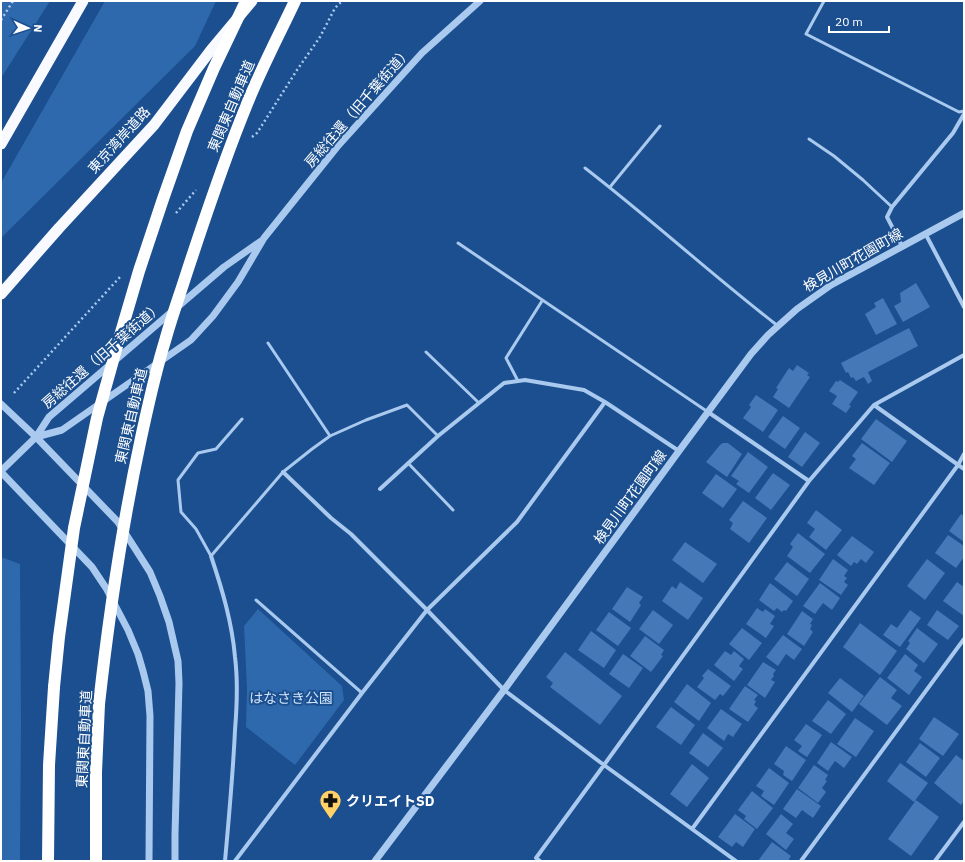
<svg xmlns="http://www.w3.org/2000/svg" width="965" height="862" font-family="'IBM Plex Sans','Noto Sans JP',sans-serif">
  <style>
    .green { fill: #2e69ad }
    .building { fill: #4478b7 }
    .lines { fill: none; stroke-linecap: round; stroke-linejoin: round }
    .path { stroke: #a9c9ee; stroke-width: 2.5; stroke-dasharray: 2 3; stroke-linecap: butt }
    .service { stroke: #a9c9ee; stroke-width: 3 }
    .minor { stroke: #a9c9ee; stroke-width: 4 }
    .tertiary { stroke: #a9c9ee; stroke-width: 7 }
    .trunk { stroke: #f8faff; stroke-width: 11 }
    .motorway { stroke: #fff; stroke-width: 12 }
    .motorway-bridge { stroke: #fff; stroke-width: 12 }
    .labels { text-anchor: middle; dominant-baseline: central; stroke-width: 4; stroke-linejoin: round; paint-order: stroke }
    .street-label { font-size: 14px; fill: #fff; stroke: #1b4f8f }
    .park-label { font-size: 14px; fill: #cfe3fa; stroke: #1b4f8f }
    .poi-label { font-size: 14px; font-weight: bold; fill: #fff; stroke: #1b4f8f; text-anchor: start }
  </style>
  <rect width="100%" height="100%" fill="#1b4f8f"/>
  <path class="green" d="M1 1H50L1 78Z
    M105 1H216L195 46 1 238V183Z
    M1 557 20 564 21 722 20 861H1Z
    M258 609 342 686 344 700 295 765 246 727 247 688 244 626Z"/>
  <path class="building" d="M916 283 930 307 903 322 894 306 901 302 900 293Z
    M883 298 897 324 876 335 865 314 876 307 874 303Z
    M909 328 918 346 868 372 872 381 868 384 864 377 856 381 853 377 851 378 848 372 846 373 841 363Z
    M797 365 809 373 807 375 810 377 789 408 773 397 778 389 776 388 789 368 793 371Z
    M840 380 858 392 849 405 851 406 846 413 832 404 837 396 829 391 836 381 838 382Z
    M756 395 778 410 763 432 743 418 751 407 749 405Z
    M783 416 800 428 785 449 768 437Z
    M876 419 907 441 892 462 861 439Z
    M805 432 820 443 802 467 788 457Z
    M723 443H728L742 454 727 477 706 462 720 445Z
    M862 443 890 463 874 485 849 468 856 459 852 456Z
    M748 452 768 467 749 493 736 484 739 481 731 476Z
    M773 473 790 485 771 510 755 498Z
    M716 474 737 489 723 508 702 493Z
    M743 501 767 518 749 543 730 529 733 523 729 520Z
    M816 510 842 530 826 550 809 537 815 529 807 523Z
    M961 514 964 516V542L949 531Z
    M798 533 825 554 810 573 787 556 793 547 790 544Z
    M948 535 964 546V557L956 568 935 553Z
    M852 536 874 552 866 563 861 559 857 564 854 562 851 566 837 555Z
    M685 542 717 564 703 583 672 560Z
    M833 559 848 570 844 576 847 578 844 582 848 585 841 595 819 580Z
    M927 559 945 573 925 600 907 586Z
    M787 562 809 579 797 596 774 579Z
    M680 582 703 598 688 620 662 601 672 586 676 589Z
    M957 582 964 587V616L943 601Z
    M770 583 793 601 786 611 784 610 782 612 777 608 774 611 759 600Z
    M820 583 840 598 832 610 823 603 815 614 803 606Z
    M627 587 643 597 639 603 641 605 630 622 612 609Z
    M757 608 763 612 765 609 775 616 770 624 774 626 766 638 746 624Z
    M653 610 673 625 659 644 639 629Z
    M910 610 921 618 900 647 883 635 891 624 897 628Z
    M937 610 959 626 948 640 927 625Z
    M802 611 813 619 810 624 812 625 810 629 813 632 804 646 787 634Z
    M609 612 631 628 618 646 596 630Z
    M860 623 897 651 880 675 843 647Z
    M742 628 762 643 749 660 729 644Z
    M917 628 938 644 924 663 906 649 910 643 908 641Z
    M591 631 616 650 604 668 578 650Z
    M783 635 802 649 794 660 786 654 778 666 766 657Z
    M645 636 664 650 661 655 663 656 651 672 630 656Z
    M725 651 731 655 734 651 744 659 739 666 743 669 734 681 714 665Z
    M565 652 622 696 600 725 550 687 553 683 546 677Z
    M623 654 643 668 629 688 609 674Z
    M905 654 918 665 914 671 922 677 909 695 887 678Z
    M763 662 776 670 773 674 774 676 771 680 775 682 765 698 747 685Z
    M708 669 731 686 723 696 720 694 715 700 697 687 704 678 702 676Z
    M880 677 897 690 891 698 902 706 887 725 859 704Z
    M840 678 864 696 852 712 828 693Z
    M687 684 711 703 699 721 674 702Z
    M745 686 758 695 754 700 756 701 754 705 758 708 748 722 729 709Z
    M828 700 846 714 831 734 812 721Z
    M671 707 695 725 681 745 656 727Z
    M721 709 742 724 733 737 728 734 724 741 707 728Z
    M934 717 959 734 943 756 919 739Z
    M855 718 874 731 856 757 837 744Z
    M806 724 822 735 807 757 798 751 802 746 794 740Z
    M703 733 723 748 708 767 689 753Z
    M831 742 852 757 844 768 835 761 828 771 817 763Z
    M920 743 940 758 926 777 906 762Z
    M786 746 806 760 792 781 783 775 784 771 774 764Z
    M956 755 964 761V801L961 805 934 783Z
    M900 763 928 783 914 802 887 781Z
    M692 764 709 778 687 807 670 794Z
    M814 765 828 775 825 780 827 781 822 788 826 792 818 803 798 788Z
    M769 768 789 783 774 805 761 796 764 791 756 786Z
    M797 789 821 806 813 818 802 810 796 818 783 809Z
    M752 791 773 808 757 829 744 819 746 816 738 810Z
    M916 800 939 817 911 856 888 839Z
    M735 814 755 829 743 847 736 842 732 847 718 837Z
    M781 814 793 824 786 833 794 839 786 850 766 834Z
    M772 842 791 856 788 861H758Z"/>
  <g class="lines">
    <path class="path" d="M1 20 13 1
      M252 137 257 133 297 70 320 37 335 8 342 1
      M176 213 196 190
      M14 393 120 277"/>
    <path class="service" d="M824 1 806 34 959 112 964 111
      M809 139 834 156 863 180 892 207
      M585 168C651 219 712 275 778 326
      M610 187 660 126
      M458 243 708 412
      M268 343 330 436
      M426 352 479 403
      M518 381 506 358 542 301
      M242 419 216 449 198 453 178 480 181 512 196 529 211 556 283 472 312 449 330 436 366 420 407 405 438 436
      M408 463 453 510
      M256 600 362 693"/>
    <path class="minor" d="M925 233 964 307
      M902 246 887 217 892 207 953 133 964 114
      M874 405 964 469
      M708 412 809 481
      M283 472 331 518 351 534 427 610 504 690 604 765 809 481 874 405 964 355
      M380 489 438 436 504 383 525 380 584 390 605 402 679 451
      M211 556C222 589 232 622 235 657 238 681 237 706 235 730 233 774 229 817 225 861
      M692 829 958 465 964 454
      M235 861 362 693 427 610 517 522 605 402
      M540 861 536 858 604 765 736 861
      M801 861 964 639
      M935 861 964 822"/>
    <path class="tertiary" d="M1 404 36 437 118 522 136 550 150 572 160 596 169 622 178 661 179 683 175 835V861
      M36 437 62 430 191 340 213 316 238 282 264 238 337 147 422 53 480 1
      M1 471 36 437 49 417 224 267 261 241
      M1 472 92 567 106 588 128 630 138 654 143 671 148 691 150 716 149 861
      M375 861 458 751 504 690 679 451 751 354 768 335 797 309 831 285 964 213"/>
    <path class="trunk" d="M1 144 83 1
      M1 294 59 228 154 125 211 50 252 1"/>
    <path class="motorway" d="M48 861 49 765 54 687
      M96 861V772L99 704"/>
    <path class="motorway-bridge" d="M54 687 59 637 74 528 97 418 119 339 139 271 163 199 187 131 214 68 246 1
      M99 704C109 614 122 526 141 438 148 406 155 373 165 341 171 319 179 297 186 275 205 217 224 160 247 104 261 69 279 35 295 1"/>
  </g>
  <defs>
    <symbol id="pharmacy-pin" viewBox="-11 -11 22 30"><path d="M0 17L-7.5 6A9.5 9.5 0 1 1 7.5 6Z" fill="#ffd166" stroke="#1b4f8f"/><path d="M-2-6h4v4h4v4h-4v4h-4v-4h-4v-4h4Z" fill="#111"/></symbol>
  </defs>
  <g fill-rule="evenodd">
    <use href="#pharmacy-pin" x="318" y="788" width="25" height="34"/>
  </g>
  <g class="labels">
    <g class="street-label">
      <text transform="translate(231 106) rotate(-67)">東関東自動車道</text>
      <text transform="translate(358 107) rotate(-49)">房総往還（旧千葉街道）</text>
      <text transform="translate(119 140) rotate(-48)">東京湾岸道路</text>
      <text transform="translate(853 260) rotate(-30)">検見川町花園町線</text>
      <text transform="translate(102 355) rotate(-41)">房総往還（旧千葉街道）</text>
      <text transform="translate(131 416) rotate(-77)">東関東自動車道</text>
      <text transform="translate(630 497) rotate(-54)">検見川町花園町線</text>
      <text transform="translate(84 739) rotate(-87)">東関東自動車道</text>
    </g>
    <g class="park-label">
      <text x="291" y="698">はなさき公園</text>
    </g>
    <g class="poi-label">
      <text x="346" y="801">クリエイトSD</text>
    </g>
  </g>
  <rect width="965" height="862" fill="none" stroke="#ffffff" stroke-width="4"/>
  <g transform="translate(28 28) rotate(93)" stroke="#1b4f8f" stroke-width="3" paint-order="stroke">
  <path d="M0-3L7 15L0 10L-7 15Z" fill="#ffffff"/>
  <text y="-6" font-size="11" font-weight="bold" text-anchor="middle" fill="#ffffff">N</text>
  </g>
  <path d="M829 26v6h60v-6" fill="none" stroke="#ffffff" stroke-width="2"/>
  <text x="835" y="26" font-size="12" fill="#ffffff" stroke="#1b4f8f" stroke-width="3" paint-order="stroke">20 m</text>
</svg>
